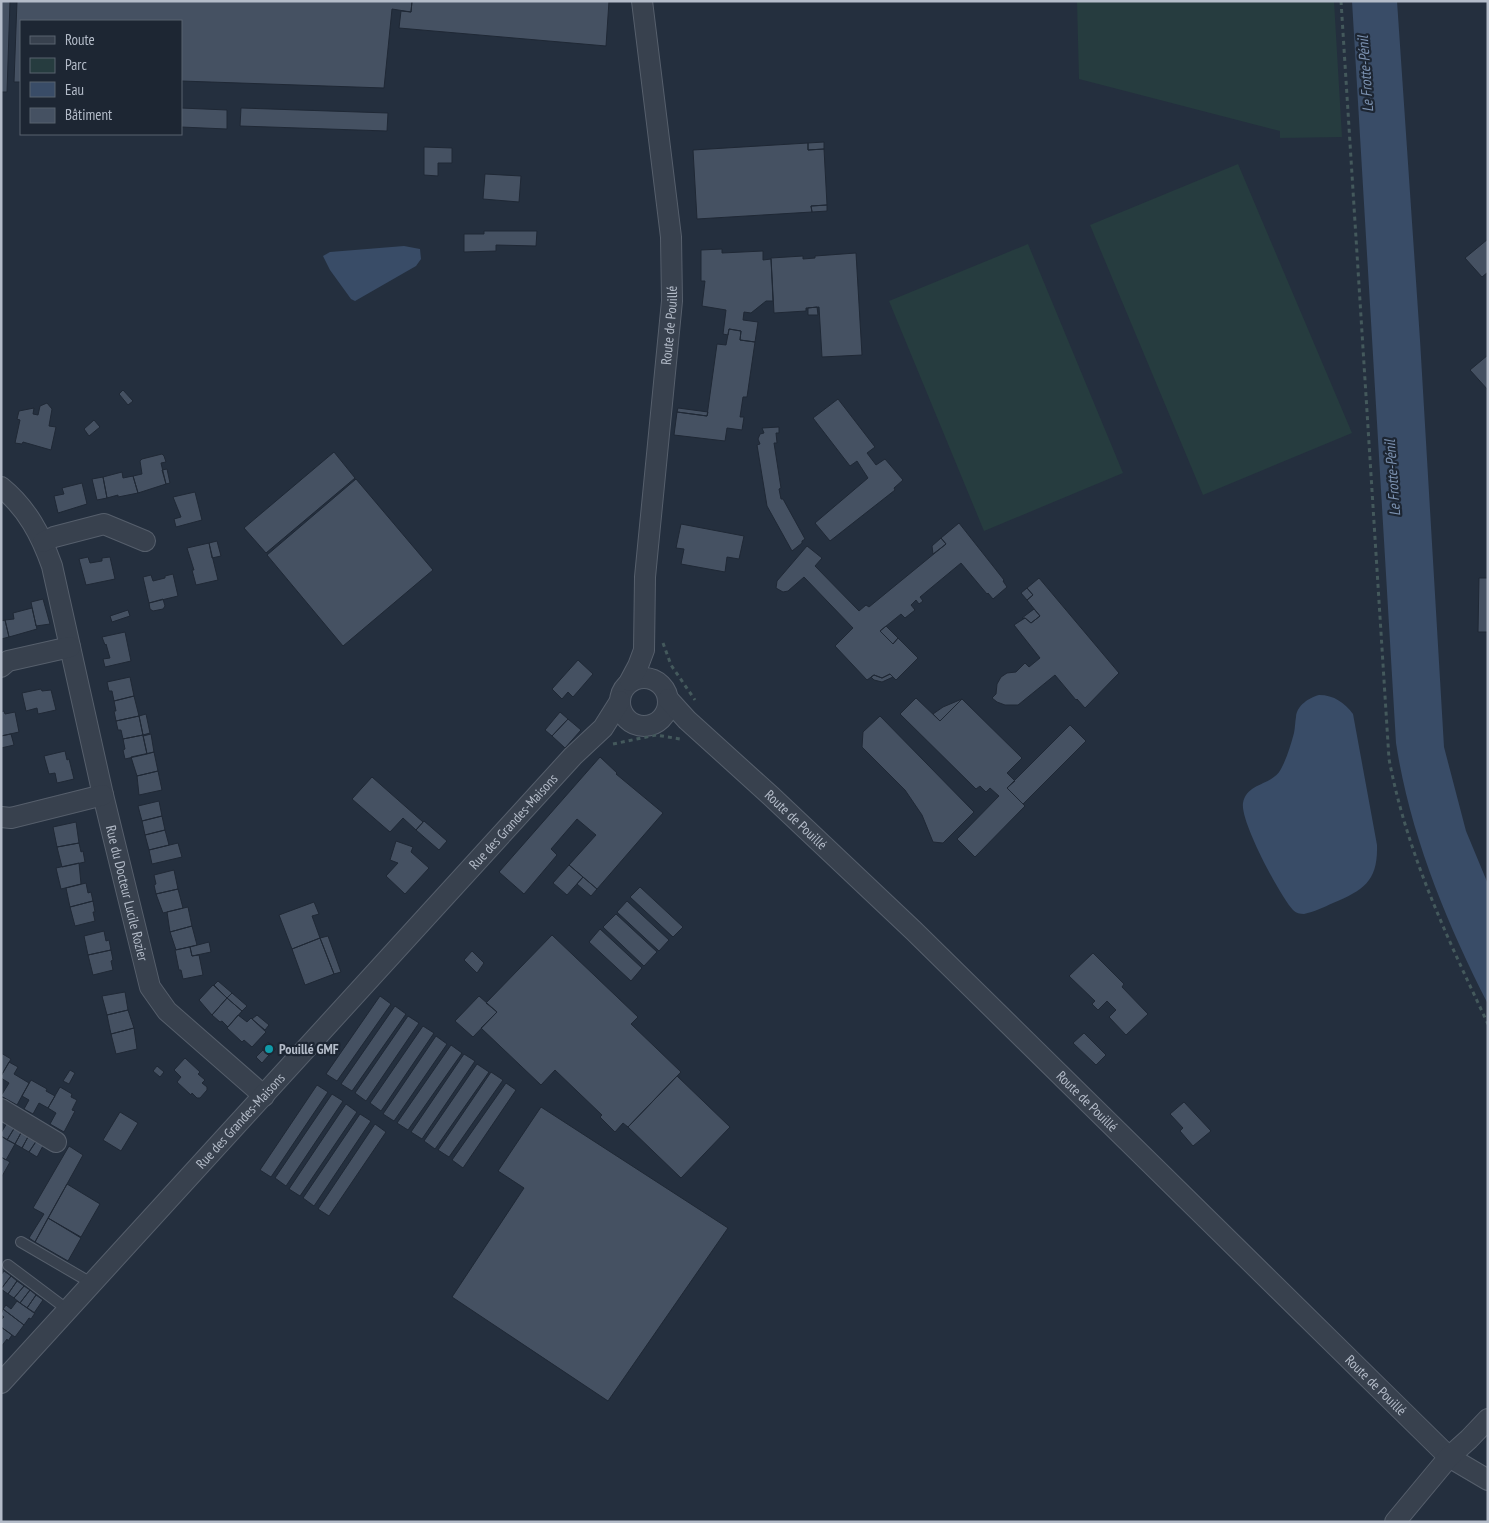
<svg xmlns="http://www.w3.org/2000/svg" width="1489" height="1523" font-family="'PT Sans Narrow',sans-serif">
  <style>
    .green { fill: #263c3f }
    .water { fill: #394c67 }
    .building { fill: #455162; stroke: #1f2835 }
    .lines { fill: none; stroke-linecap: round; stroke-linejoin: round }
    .lane-casing { stroke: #565f6c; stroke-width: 12 }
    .street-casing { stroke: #565f6c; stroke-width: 22 }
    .path { stroke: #44595c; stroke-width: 3; stroke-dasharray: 4 4; stroke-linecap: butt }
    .lane { stroke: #38414e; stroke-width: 10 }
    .street { stroke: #38414e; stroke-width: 20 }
    .culture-dot { fill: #0f9aa8; stroke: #1d2633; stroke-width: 2 }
    .labels { text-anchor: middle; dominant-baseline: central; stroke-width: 4.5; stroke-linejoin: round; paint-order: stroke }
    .street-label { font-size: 14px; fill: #b4bcc9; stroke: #1d2633 }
    .poi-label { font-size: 14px; font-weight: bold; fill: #b4bcc9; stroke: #1d2633; text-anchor: start }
    .water-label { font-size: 15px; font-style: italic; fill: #7c92b1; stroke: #1d2633 }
  </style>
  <rect width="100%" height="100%" fill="#242f3e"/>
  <path class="green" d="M1077 1H1334L1342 137 1280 138V131L1079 79Z
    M1238 164 1352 433 1203 495 1090 225Z
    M1028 244 1123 473 984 531 889 301Z"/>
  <path class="water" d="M1352 1H1397L1420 340 1444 747 1466 831 1488 884V1004C1446 922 1410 834 1396 743Z
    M404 246 420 249 421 259 416 266 355 301 351 299 330 270 323 256 330 252Z
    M1319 695C1334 695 1345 703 1353 714L1377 845C1378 881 1364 890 1333 903 1324 907 1314 912 1304 914 1300 914 1296 913 1293 910 1280 896 1240 821 1243 803 1247 782 1272 786 1281 769 1287 758 1291 744 1294 733 1295 728 1295 723 1296 717 1297 705 1309 698 1319 695Z"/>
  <path class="building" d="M1 1H10L7 92H1Z
    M17 1H412L411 12 392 9 384 88 181 81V21H21V82H14Z
    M412 1H609L606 46 399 28 401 11 411 12Z
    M181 108 227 110V129L181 127Z
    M241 108 388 113 387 131 240 126Z
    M824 142V149L808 150V143Z
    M808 143V150L824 149 827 205 811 206 812 212 697 219 693 150Z
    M424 147 452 148V163H438V176L424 175Z
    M485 174 521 176 519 202 483 199Z
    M827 205V211L812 212 811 206Z
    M484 231H537L536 246 496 245V251L464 252V234H484Z
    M1488 239V272L1482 277 1465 258Z
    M722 249V253L763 251V260L771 259 773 301H766L751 313 744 312 743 320 758 322 755 342 740 340 741 331 729 329 728 335 723 334 726 310 702 306 705 281H701V250Z
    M856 253 862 355 822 357 819 307 806 308V311L774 313 771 258 803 256V259L815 258V256Z
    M817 307 818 315H808V308Z
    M729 329 741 331 740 340 755 342 747 397H743L740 417H744L742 430 727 428 725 441 674 435 677 412 707 416 717 344 726 345Z
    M1488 355V390L1470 370Z
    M123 390 133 401 128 405 119 394Z
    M838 399 875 447 867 453 876 465 885 459 903 480 894 488 895 490 830 541 815 523 868 478 857 461 850 466 813 418Z
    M47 403 52 409 49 426 56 427 51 450 23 442 22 444 15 443 20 420 17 419 19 411 34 408 33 414 38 415 40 406Z
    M678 408 708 412 707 416 677 412Z
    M94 420 100 427 89 436 84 429Z
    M779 427V433H776L777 443H774L781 488 779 489 781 499H783L805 539 802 541V543L792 551 767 506 757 445 760 444 758 439 760 434 764 433 762 428Z
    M334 452 355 478 266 553 244 528Z
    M162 454 164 456 166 462 161 463 166 484 138 493 133 476 142 474 140 461 142 459Z
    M167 469 170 483 166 484 162 470Z
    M122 472 123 478 133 476 138 493 118 497V495L107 498 103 477Z
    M103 477 107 498 97 500 92 479Z
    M356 479 433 570 343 646 267 555Z
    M82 483 87 504 58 513 54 496 64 494 62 488Z
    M195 492 202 520 176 527 174 519 181 517 173 497Z
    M959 523 1004 580 1003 581 1007 587 993 599 988 593 987 594 961 563 920 597 923 601 919 604 916 600 911 605 915 610 905 618 901 614 880 631 893 644 898 638 918 658 896 680 890 674 882 678 874 675 867 680 835 646 853 628 804 577 788 591 783 592 776 588 777 581 807 546 822 558 815 566 859 611 866 605 869 607 946 544 941 538Z
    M681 524 744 536 739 559 727 557 725 572 681 564 684 549 676 548Z
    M941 538 946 544 933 554 932 546Z
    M217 541 221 556 212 558 209 543Z
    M209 543 218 580 196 585 192 570H194L187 548Z
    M88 557 90 563 102 561V558L110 557 115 579 86 585 79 559Z
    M173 574 178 596 149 603 143 577 151 575 153 581 165 578V576Z
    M1039 578 1119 673 1085 708 1077 699 1076 700 1055 675 1018 705H1005L997 702 992 698 996 694 997 684 1001 677 1007 673 1016 672 1025 663 1029 667 1040 658 1014 625 1025 618 1031 623 1040 616 1027 600 1033 595 1027 588Z
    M1479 578H1488V632H1478Z
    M1027 588 1033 595 1027 600 1021 593Z
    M43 599 50 624 36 626 31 602Z
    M163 599 165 606 163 609 153 611 150 609 149 603Z
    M32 608 37 629 9 637 5 620 14 619 13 613Z
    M1034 609 1040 616 1031 623 1025 618H1022Z
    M128 610 130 616 112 622 110 616Z
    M5 620 9 637 1 639V621Z
    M886 626 898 638 893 644 880 631Z
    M125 632 131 661 105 667 103 659 110 658 106 644 105 645 102 637Z
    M578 660 593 674 573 697 568 692 562 699 552 689Z
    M890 674 893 677 882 682 874 680 871 677 874 675 882 678Z
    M130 677 134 696 114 701 112 691H109L107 682Z
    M41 689 42 691 51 690 56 710 38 714 37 708 26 711 22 693Z
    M134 696 139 716 116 721 114 711H116L114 701Z
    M916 698 940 721 962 699 1022 758 1007 773 1015 781 1007 788 1025 806 975 857 957 839 999 796 990 788 986 792 980 786 976 789 900 714Z
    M962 699 940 721 933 714 943 707Z
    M4 711 5 714 15 712 19 732 1 736V712Z
    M560 712 568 719 552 736 545 730Z
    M146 714 150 733 143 735 139 716Z
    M139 716 143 735 123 739 121 730H118L116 721Z
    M880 716 974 812 943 843 933 842 922 815 905 790 862 747 863 732Z
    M568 719 581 730 565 748 552 736Z
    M1070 725 1086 741 1023 804 1007 788Z
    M11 734 14 745 1 748V736Z
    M151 734 154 752 147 754 143 736Z
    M143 735 147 754 125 759 123 750 125 749 123 739Z
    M65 751 67 760 69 759 74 779 57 783 55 773 49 774 44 756Z
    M154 752 158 771 137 776 131 757Z
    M600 757 617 773 616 774 663 813 597 889 569 865 596 835 577 819 551 849 557 855 524 894 499 872Z
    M158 771 162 790 139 795 137 776Z
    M372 777 423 822 416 830 403 818 390 832 352 799Z
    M159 801 162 816 142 821 138 806Z
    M162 816 165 830 145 835 142 821Z
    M424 821 447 841 439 850 416 830Z
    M76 822 79 843 57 847 53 827Z
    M165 830 169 845 149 850 145 835Z
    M396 841 413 847 411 852 429 868 405 894 386 876 398 863 390 860Z
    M79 843 81 852 83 851 85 862 62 867 57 847Z
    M178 843 182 857 152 864 149 850Z
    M79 863 81 884 61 889 56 868Z
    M569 865 583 877 567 895 553 883Z
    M174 870 178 889 156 894 154 885 156 884 154 875Z
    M583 877 597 889 591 896 577 884Z
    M86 883 88 893 91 892 93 901 70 907 66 888Z
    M640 887 683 927 673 937 630 897Z
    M178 889 183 908 163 913 156 894Z
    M93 901 95 912H93L95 921 75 926 70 907Z
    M627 901 669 940 659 951 617 912Z
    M314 902 319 914 312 916 320 938 292 949 279 915Z
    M188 907 192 926 170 932 167 912Z
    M616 914 657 952 644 966 603 927Z
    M192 926 197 945 176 950 170 932Z
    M600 929 642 968 631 981 589 942Z
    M104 931 106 941 109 940 111 950 88 955 84 936Z
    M552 935 638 1017 631 1024 681 1072 628 1127 623 1123 615 1132 600 1117 602 1115 555 1070 541 1085 481 1028 497 1012 486 1003Z
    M328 936 341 972 334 974 320 938Z
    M320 938 334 974 305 985 292 949Z
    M209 942 211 952 192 956 190 947Z
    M190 947 192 956 199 955 203 975 183 979 181 970H179L175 950Z
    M111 950 113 960 111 961 113 970 93 975 88 955Z
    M472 951 484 963 477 973 464 960Z
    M1093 953 1124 984 1122 987 1148 1014 1126 1035 1109 1017 1116 1010 1107 1001 1098 1010 1092 1004 1095 1001 1069 976Z
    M218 981 232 993 227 998 214 985Z
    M213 985 227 998 212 1015 199 1000Z
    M125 992 128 1010 107 1015 102 996Z
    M232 993 247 1006 242 1011 227 998Z
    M380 996 391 1004 337 1081 326 1074Z
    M479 996 497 1012 473 1037 455 1021Z
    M227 998 242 1011 228 1027 222 1021 220 1022 212 1015Z
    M395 1006 406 1014 352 1091 341 1084Z
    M128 1010 134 1028 111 1034 107 1015Z
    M238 1015 247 1022 251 1018 266 1032 252 1047 244 1040 242 1042 227 1028Z
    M257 1015 269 1025 265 1030 252 1019Z
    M408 1016 419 1023 366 1101 355 1093Z
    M423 1026 434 1033 381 1111 370 1103Z
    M134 1028 137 1049 116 1054 111 1034Z
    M1084 1033 1106 1055 1096 1065 1073 1043Z
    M436 1036 447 1044 394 1121 383 1114Z
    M268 1042 276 1049 269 1056 262 1049Z
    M451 1045 462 1053 408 1130 397 1123Z
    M263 1050 269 1055 262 1063 256 1057Z
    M1 1053 11 1059 1 1076Z
    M464 1054 475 1061 422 1139 411 1132Z
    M185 1058 200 1072 198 1074 205 1080 202 1083 207 1087V1090L200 1098H197L192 1093 191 1095 177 1082 181 1077 174 1070Z
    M9 1062 18 1067 14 1074 29 1083 17 1105 1 1096 9 1083 1 1078V1076Z
    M477 1064 489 1072 435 1149 424 1141Z
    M157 1066 164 1072 160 1077 153 1071Z
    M70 1070 75 1073 69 1084 63 1081Z
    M491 1072 503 1080 449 1157 438 1150Z
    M677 1076 730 1127 681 1178 628 1127Z
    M31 1080 47 1089 46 1091 55 1096 48 1108 39 1103 33 1114 24 1109 29 1100 22 1096Z
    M506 1083 516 1090 463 1168 452 1160Z
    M317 1085 328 1092 271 1177 260 1170Z
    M60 1087 72 1094 71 1097 77 1100 72 1110 75 1111 64 1132 50 1124 56 1113 48 1108Z
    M332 1094 343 1101 286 1186 275 1178Z
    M1184 1102 1211 1131 1193 1146 1180 1131 1183 1128 1170 1114Z
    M346 1104 357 1112 300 1196 289 1189Z
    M541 1107 728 1228 608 1401 452 1297 524 1188 498 1171Z
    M120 1112 138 1123 121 1151 103 1140Z
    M360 1114 371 1121 314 1206 303 1198Z
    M7 1123 15 1127 7 1140 1 1136V1133Z
    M375 1124 386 1132 329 1216 318 1209Z
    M15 1127 22 1131 15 1144 7 1140Z
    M22 1131 29 1135 22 1148 15 1144Z
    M29 1135 37 1140 29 1152 22 1148Z
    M1 1136 15 1144 6 1160 1 1157Z
    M37 1140 44 1144 37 1157 29 1152Z
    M69 1146 83 1155 35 1242 29 1238 44 1214 33 1208Z
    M1 1157 10 1162 1 1178Z
    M67 1184 100 1204 81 1237 48 1218Z
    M48 1218 81 1238 68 1261 35 1242Z
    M4 1271 11 1276 1 1289V1275Z
    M11 1276 17 1281 8 1294 1 1289Z
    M17 1281 24 1286 14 1298 8 1294Z
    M24 1286 30 1290 20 1303 14 1298Z
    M30 1290 36 1295 27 1308 20 1303Z
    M36 1295 43 1300 34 1313 27 1308Z
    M17 1301 35 1313 31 1319 29 1318 24 1325 3 1309 6 1305 11 1309Z
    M3 1309 24 1325 15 1337 1 1327V1320L4 1317 1 1315Z
    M1 1327 12 1335 8 1341 7 1339 1 1347Z"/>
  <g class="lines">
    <defs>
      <path id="lane" d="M21 1242 93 1284
        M8 1265 68 1310"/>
      <g id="street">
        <path id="s1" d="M1 487C27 508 41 535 52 566L103 795 150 987 167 1011 264 1096"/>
        <path d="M43 542 54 537 104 524 145 541"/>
        <path d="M1 667 8 661 70 647"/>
        <circle cx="644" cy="702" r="24"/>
        <path id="s2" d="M630 681 638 666 644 650 645 577 672 301 671 237 642 1"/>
        <path id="s3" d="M668 699 687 720 771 796 914 931 1449 1457 1488 1480"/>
        <path d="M1 817 11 818 103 795"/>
        <path d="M1 1109 56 1142"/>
        <path id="s4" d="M1 1383 573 756 603 728 620 701"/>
        <path d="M1395 1522 1449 1457 1469 1439 1488 1419"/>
      </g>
    </defs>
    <use href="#lane" class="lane-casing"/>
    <use href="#street" class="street-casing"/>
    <path class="path" d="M1341 1 1389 759C1407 854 1447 937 1488 1024
      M663 643 671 665 695 700
      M613 744 656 735 680 739"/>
    <use href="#lane" class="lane"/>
    <use href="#street" class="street"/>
  </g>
  <circle class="culture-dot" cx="269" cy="1049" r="5"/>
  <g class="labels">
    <g class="street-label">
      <text stroke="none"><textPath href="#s2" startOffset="360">Route de Pouillé</textPath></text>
      <text stroke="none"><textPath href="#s3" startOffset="176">Route de Pouillé</textPath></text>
      <text stroke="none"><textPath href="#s4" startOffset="760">Rue des Grandes-Maisons</textPath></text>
      <text stroke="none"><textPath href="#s1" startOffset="431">Rue du Docteur Lucile Rozier</textPath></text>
      <text stroke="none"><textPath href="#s3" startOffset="581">Route de Pouillé</textPath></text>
      <text stroke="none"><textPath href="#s4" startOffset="355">Rue des Grandes-Maisons</textPath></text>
      <text stroke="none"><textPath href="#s3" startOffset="986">Route de Pouillé</textPath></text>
    </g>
    <g class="poi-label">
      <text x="279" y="1049">Pouillé GMF</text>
    </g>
    <g class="water-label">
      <text transform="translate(1365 74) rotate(-94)">Le Frotte-Pénil</text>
      <text transform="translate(1392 478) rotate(-94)">Le Frotte-Pénil</text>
    </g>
  </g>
  <rect width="1489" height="1523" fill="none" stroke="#b4bcc9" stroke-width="5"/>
  <rect x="20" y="20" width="162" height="115" fill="#1d2633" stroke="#59626f"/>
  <rect x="30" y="36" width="25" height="8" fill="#38414e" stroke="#59626f"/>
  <text x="65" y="45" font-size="15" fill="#b4bcc9">Route</text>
  <rect x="30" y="58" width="25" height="15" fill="#263c3f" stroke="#59626f"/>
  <text x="65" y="70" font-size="15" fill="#b4bcc9">Parc</text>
  <rect x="30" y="82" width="25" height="15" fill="#394c67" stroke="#59626f"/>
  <text x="65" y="95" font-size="15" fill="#b4bcc9">Eau</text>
  <rect x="30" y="108" width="25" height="15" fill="#455162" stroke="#59626f"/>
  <text x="65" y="120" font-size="15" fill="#b4bcc9">Bâtiment</text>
</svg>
